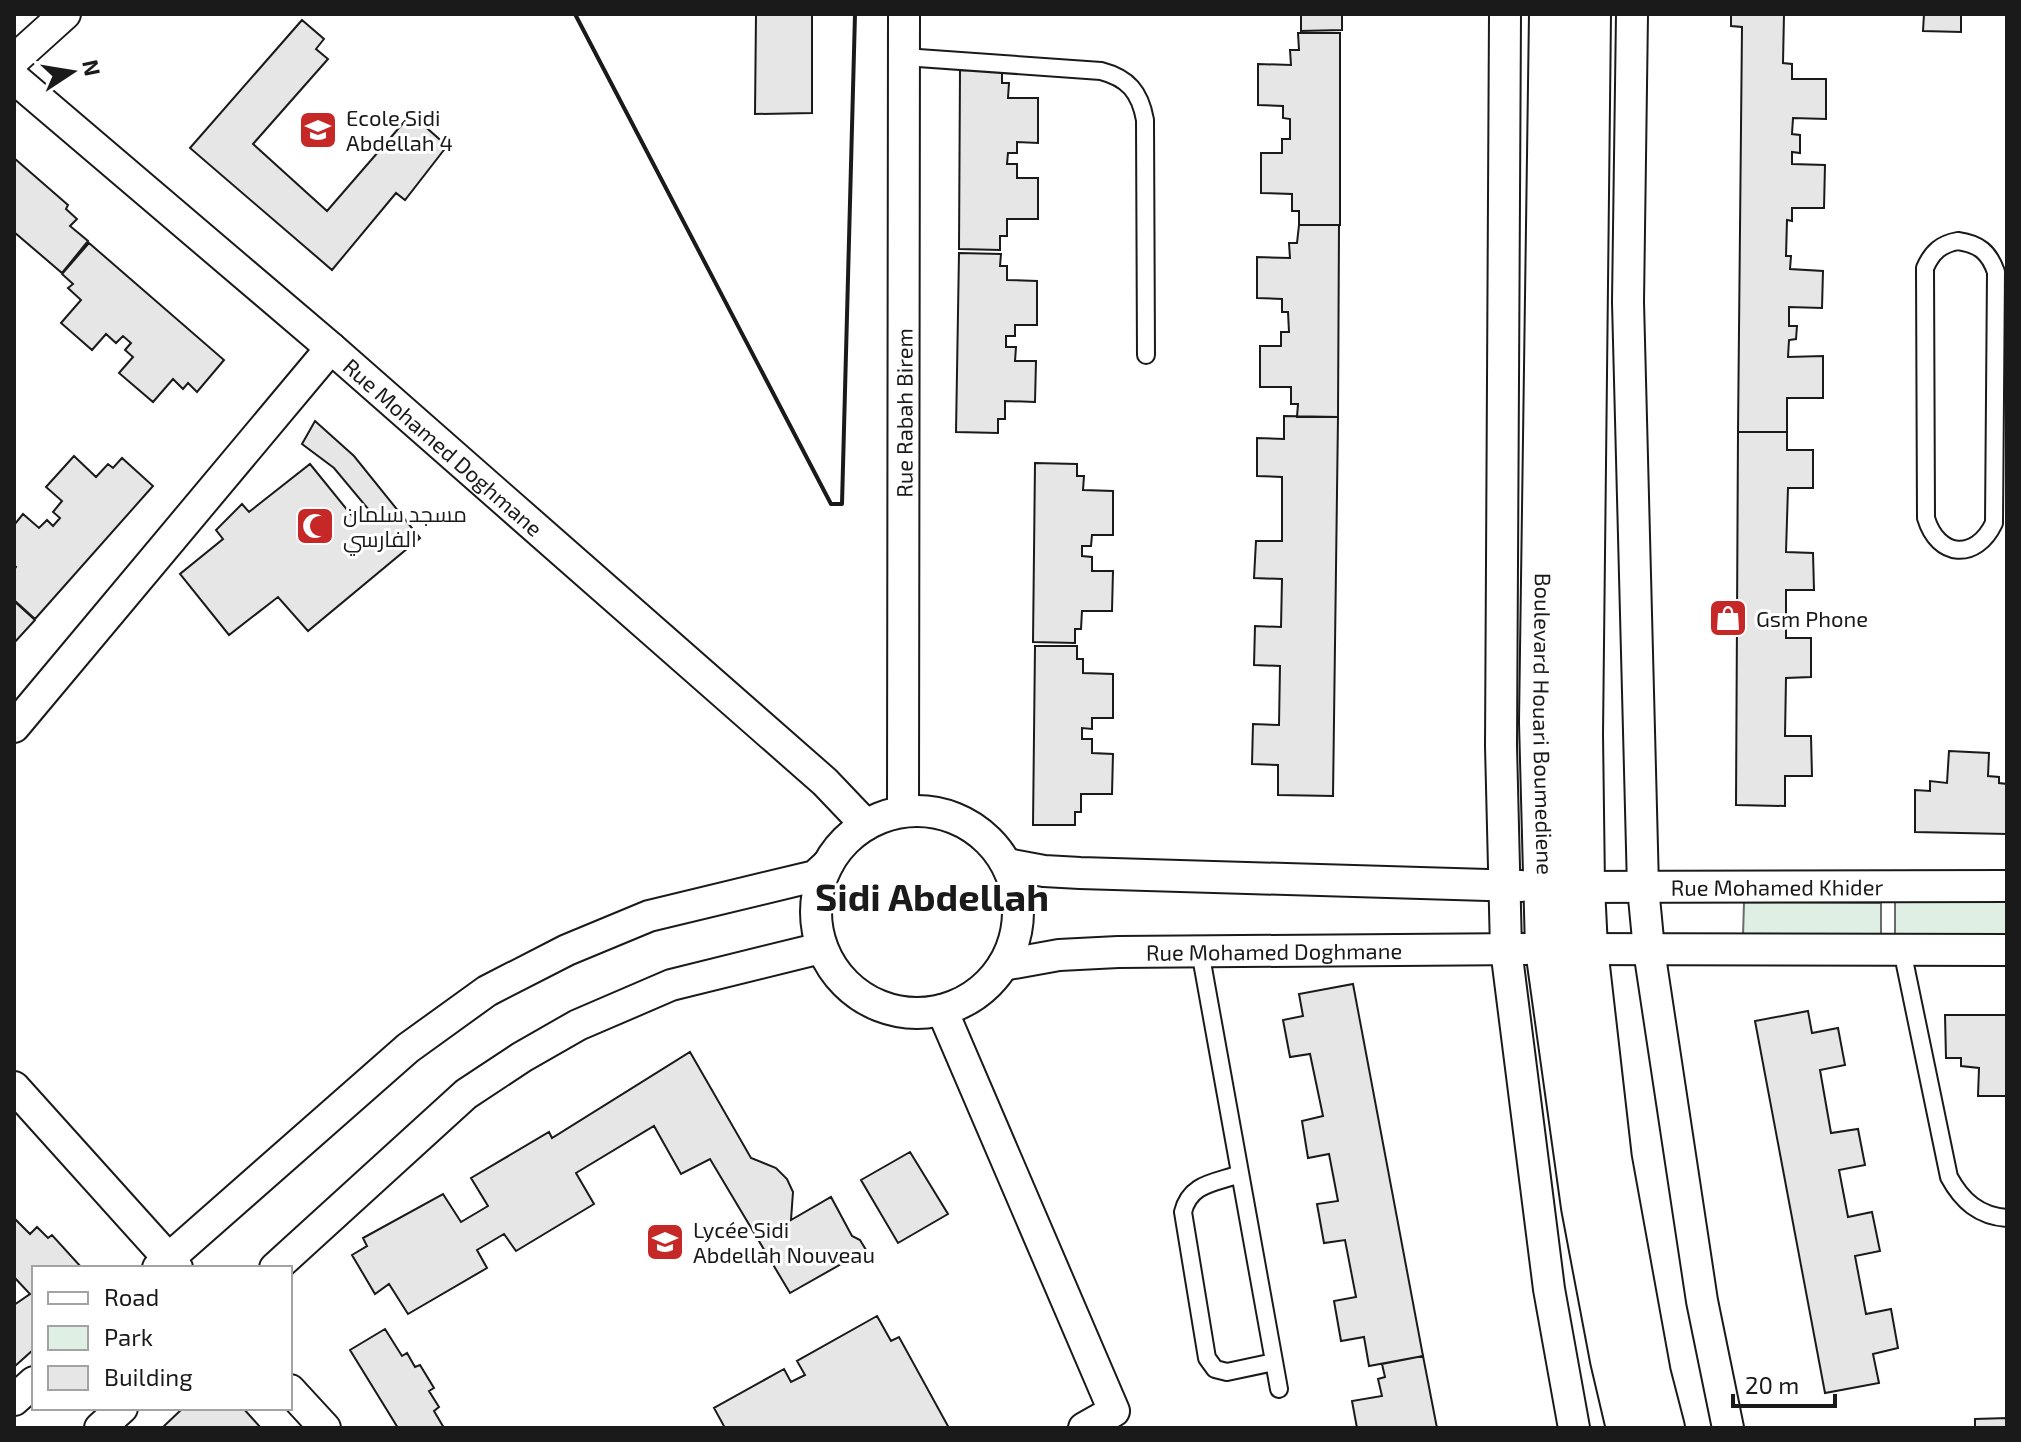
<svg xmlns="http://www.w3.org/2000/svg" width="2021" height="1442" font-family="'Exo 2',Cairo,sans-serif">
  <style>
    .green { fill: #e0efe3; stroke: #6a6a6a; stroke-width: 2 }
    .building { fill: #e6e6e6; stroke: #1a1a1a; stroke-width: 2 }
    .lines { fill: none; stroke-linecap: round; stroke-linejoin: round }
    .lane-casing { stroke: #1a1a1a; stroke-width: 20 }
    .street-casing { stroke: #1a1a1a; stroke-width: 34 }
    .primary-casing { stroke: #1a1a1a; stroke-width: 48 }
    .lane { stroke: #fff; stroke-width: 16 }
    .street { stroke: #fff; stroke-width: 30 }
    .primary { stroke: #fff; stroke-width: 44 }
    .wall { stroke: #1a1a1a; stroke-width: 4 }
    .labels { text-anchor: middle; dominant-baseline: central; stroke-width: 6; stroke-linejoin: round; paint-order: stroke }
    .poi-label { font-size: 22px; fill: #1a1a1a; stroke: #fff; text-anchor: start }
    .street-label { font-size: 22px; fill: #1a1a1a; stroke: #fff }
    .town-label { font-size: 38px; font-weight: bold; fill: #1a1a1a; stroke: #fff }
  </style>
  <rect width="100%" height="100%" fill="#fff"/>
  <path class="green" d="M1895 901 2007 902V936L1895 935Z
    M1744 902 1881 903V937L1743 936Z"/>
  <path class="building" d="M756 14H812V113L755 114Z
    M1301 14H1342V30L1301 31Z
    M1731 14H1784L1783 63 1792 64V79H1826V119L1793 118 1792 134 1800 135V153L1792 152V164L1825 165 1824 208H1792V221L1787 220 1786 256H1791L1790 269 1823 271 1822 308 1789 307V326H1797L1796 339 1789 340 1788 357 1823 356V398H1787V432H1738L1742 27 1731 26Z
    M1924 14H1961V32L1923 31Z
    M302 20 324 39 316 49 328 59 253 144 327 211 411 114 447 146 405 200 396 193 332 270 190 148Z
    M1298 33H1340V225H1299V211H1292V194L1261 193V153H1282V139H1290V119L1283 118V106L1258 105V64L1291 65 1290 50H1299Z
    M960 70 1002 71V83H1009L1008 98H1038V143L1017 142V153H1008L1007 164H1017V178H1038V219H1007V236H1000V250L959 249Z
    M14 158 68 205 66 209 77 219 70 226 88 241 62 273 14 232Z
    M1299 225H1339L1338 417H1297L1298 404H1291V387H1260V346H1281V332H1289L1288 312H1282V299L1257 298V257L1290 258 1289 243H1297Z
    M89 243 224 360 197 392 188 383 183 389 173 379 153 402 119 373 133 357 125 350 131 343 123 336 116 343 106 334 92 350 61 323 81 300 68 288 73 284 62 274Z
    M959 253 1001 254 1000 266H1007V280L1037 281V325H1015V336H1006V347H1016L1015 361H1036L1035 402 1005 401V419H998V433L956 432Z
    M1284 416 1338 417 1333 796 1278 795V765L1252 764 1253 724 1279 725 1280 666 1254 665 1255 626 1281 627 1282 579 1254 578 1256 541H1282V477L1257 476V438L1284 439Z
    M315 421 354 456 420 538 308 631 278 597 229 635 180 574 223 539 216 530 242 504 249 512 310 464 357 522 369 510 334 468 302 444Z
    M1738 432H1787V450H1813V488H1788L1786 552 1813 553 1814 590H1786V638H1811V677L1786 678 1785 736H1811L1812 776H1785V806L1736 805Z
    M74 456 96 477 108 464 113 468 122 458 153 486 35 619 14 600V570L16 567 14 565V525L23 514 39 528 47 520 53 526 60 518 53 512 62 501 46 487Z
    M1035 463 1077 464V476H1084L1083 490 1113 491V535H1092L1091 546H1082V556L1092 557V571H1113L1112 611H1082L1081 629H1075V643L1033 642Z
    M14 601 35 620 14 643Z
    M1035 646H1077V659H1083V673L1113 674V718H1092V729L1082 728V739H1092V753L1113 754 1112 794H1081V812H1075V825H1033Z
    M1949 751 1989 753 1988 776 1999 777V783L2007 784V834L1915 832V790L1930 791V781L1947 783Z
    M1353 984 1423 1356 1369 1366 1364 1337 1341 1341 1334 1301 1356 1297 1345 1240 1324 1243 1317 1204 1338 1201 1329 1154 1308 1158 1302 1121 1323 1116 1310 1054 1290 1057 1283 1020 1303 1016 1299 994Z
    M1808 1011 1812 1033 1838 1028 1845 1065 1820 1070 1831 1133 1858 1129 1865 1165 1839 1170 1848 1217 1872 1212 1880 1251 1855 1256 1866 1314 1891 1309 1898 1348 1873 1354 1879 1383 1825 1393 1755 1021Z
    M1945 1015H2007V1096H1978L1979 1068 1961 1066V1058H1946Z
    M690 1052 751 1158 776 1168 787 1179 793 1192 791 1220 831 1197 852 1236 860 1240 866 1250 790 1293 710 1159 681 1174 654 1126 576 1173 594 1204 516 1251 504 1234 477 1250 487 1268 408 1314 389 1284 375 1294 352 1255 367 1246 363 1238 443 1194 461 1222 488 1206 471 1178 549 1132 552 1138Z
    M910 1152 948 1214 898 1243 861 1180Z
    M14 1218 30 1234 37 1227 48 1238 52 1235 82 1268H34V1349L14 1367V1305L30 1294 14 1277Z
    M877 1316 891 1341 899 1337 949 1428H725L714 1408 784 1369 791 1382 805 1375 797 1361Z
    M385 1329 402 1356 407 1353 415 1367 420 1365 434 1388 429 1391 439 1407 434 1411 444 1428H398L350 1350Z
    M1423 1356 1437 1428H1357L1352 1401 1382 1396 1378 1379 1385 1377 1382 1364Z
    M183 1408H243L261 1428H162Z
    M2007 1418V1428H1975V1419Z"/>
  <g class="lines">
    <defs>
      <path id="lane" d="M904 57 1101 71C1128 78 1140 92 1145 120L1146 355
        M1958 241C1979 244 1989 252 1996 272L1994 523C1976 561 1938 558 1926 518L1925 268C1932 252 1941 244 1958 241Z
        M1902 950 1949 1177C1962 1201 1979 1216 2007 1218
        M1200 951 1279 1389
        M1240 1174C1215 1183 1190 1183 1183 1212L1207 1358 1215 1369 1227 1372 1274 1362"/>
      <g id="street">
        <path d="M1505 14 1501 746 1506 949 1549 1289 1574 1428"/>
        <path d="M1632 14 1628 302 1643 887 1649 950 1702 1301 1728 1428"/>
        <path d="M14 60 65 14"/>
        <path id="s1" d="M14 78 331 348 825 782 866 825"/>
        <path d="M14 727 331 348"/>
        <path id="s2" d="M903 811 904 14"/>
        <circle cx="917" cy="912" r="101"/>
        <path d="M1007 864 1044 871 1080 873 1521 886"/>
        <path id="s3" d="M1565 887 2007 886"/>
        <path d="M1569 949 2007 950"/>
        <path id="s4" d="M1003 965 1059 955 1118 952 1525 949"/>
        <path d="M942 1010 1114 1411 1084 1428"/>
        <path d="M14 1087 177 1268"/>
        <path d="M158 1268 408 1048 487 991 567 950 649 916 815 876 828 864"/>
        <path d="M275 1268 466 1094 522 1057 578 1025 671 985 821 948"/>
        <path d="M290 1390 325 1428"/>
        <path d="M14 1400 34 1382"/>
        <path d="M100 1428 122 1408"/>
      </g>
      <g id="primary">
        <path id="s5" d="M1552 14 1542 722 1548 949 1584 1207 1613 1360 1629 1428"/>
        <path d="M1588 14 1580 734 1582 887 1585 949 1609 1159 1648 1374 1662 1428"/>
      </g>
    </defs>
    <use href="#lane" class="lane-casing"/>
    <use href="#street" class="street-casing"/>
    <use href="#primary" class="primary-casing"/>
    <use href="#lane" class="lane"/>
    <use href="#street" class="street"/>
    <use href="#primary" class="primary"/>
    <path class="wall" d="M575 14 831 504H842L855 14"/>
  </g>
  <defs>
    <symbol id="school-square" viewBox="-11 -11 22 22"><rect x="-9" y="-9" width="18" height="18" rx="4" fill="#c62828" stroke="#fff"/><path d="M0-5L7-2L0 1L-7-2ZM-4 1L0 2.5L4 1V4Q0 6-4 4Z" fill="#fff"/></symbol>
    <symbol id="mosque-square" viewBox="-11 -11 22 22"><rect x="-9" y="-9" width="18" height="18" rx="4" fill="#c62828" stroke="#fff"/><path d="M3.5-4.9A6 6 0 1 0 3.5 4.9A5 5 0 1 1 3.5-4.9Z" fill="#fff"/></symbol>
    <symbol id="shop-square" viewBox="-11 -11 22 22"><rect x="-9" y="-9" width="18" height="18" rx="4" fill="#c62828" stroke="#fff"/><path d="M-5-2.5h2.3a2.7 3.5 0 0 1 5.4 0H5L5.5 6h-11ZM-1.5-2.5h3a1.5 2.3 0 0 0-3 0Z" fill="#fff"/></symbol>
  </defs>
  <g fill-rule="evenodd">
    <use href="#school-square" x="296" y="108" width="44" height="44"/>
    <use href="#mosque-square" x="293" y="504" width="44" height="44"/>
    <use href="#shop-square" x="1706" y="596" width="44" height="44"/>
    <use href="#school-square" x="643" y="1220" width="44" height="44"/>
  </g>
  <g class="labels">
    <g class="poi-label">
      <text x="346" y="117">Ecole Sidi<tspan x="346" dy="25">Abdellah 4</tspan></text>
      <text x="343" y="513">مسجد سلمان<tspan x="343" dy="25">الفارسي</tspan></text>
      <text x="1756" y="618">Gsm Phone</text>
      <text x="693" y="1229">Lycée Sidi<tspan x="693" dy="25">Abdellah Nouveau</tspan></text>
    </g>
    <g class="street-label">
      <text stroke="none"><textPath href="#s2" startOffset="398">Rue Rabah Birem</textPath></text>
      <text stroke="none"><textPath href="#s1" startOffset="566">Rue Mohamed Doghmane</textPath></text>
      <text stroke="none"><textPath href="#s5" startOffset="710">Boulevard Houari Boumediene</textPath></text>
      <text stroke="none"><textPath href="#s3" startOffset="212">Rue Mohamed Khider</textPath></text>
      <text stroke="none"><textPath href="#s4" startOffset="272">Rue Mohamed Doghmane</textPath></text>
    </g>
    <g class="town-label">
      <text x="932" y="896">Sidi Abdellah</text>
    </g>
  </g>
  <rect width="2021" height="1442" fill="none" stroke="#1a1a1a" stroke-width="32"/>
  <rect x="32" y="1266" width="260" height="144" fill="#ffffff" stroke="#a3a3a3" stroke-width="2"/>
  <rect x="48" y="1292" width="40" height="12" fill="#ffffff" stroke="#a3a3a3" stroke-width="2"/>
  <text x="104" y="1306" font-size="24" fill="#1a1a1a">Road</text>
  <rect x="48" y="1326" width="40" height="24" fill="#e0efe3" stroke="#a3a3a3" stroke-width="2"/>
  <text x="104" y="1346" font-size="24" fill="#1a1a1a">Park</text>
  <rect x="48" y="1366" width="40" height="24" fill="#e6e6e6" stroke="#a3a3a3" stroke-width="2"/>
  <text x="104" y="1386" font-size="24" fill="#1a1a1a">Building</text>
  <g transform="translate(72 72) rotate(78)" stroke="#ffffff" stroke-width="6" paint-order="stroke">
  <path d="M0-6L14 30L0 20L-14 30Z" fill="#1a1a1a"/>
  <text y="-12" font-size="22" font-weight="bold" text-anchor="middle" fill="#1a1a1a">N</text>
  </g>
  <path d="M1733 1394v12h102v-12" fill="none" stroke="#1a1a1a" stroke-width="4"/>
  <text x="1745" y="1394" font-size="24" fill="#1a1a1a" stroke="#ffffff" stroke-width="6" paint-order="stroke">20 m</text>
</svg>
